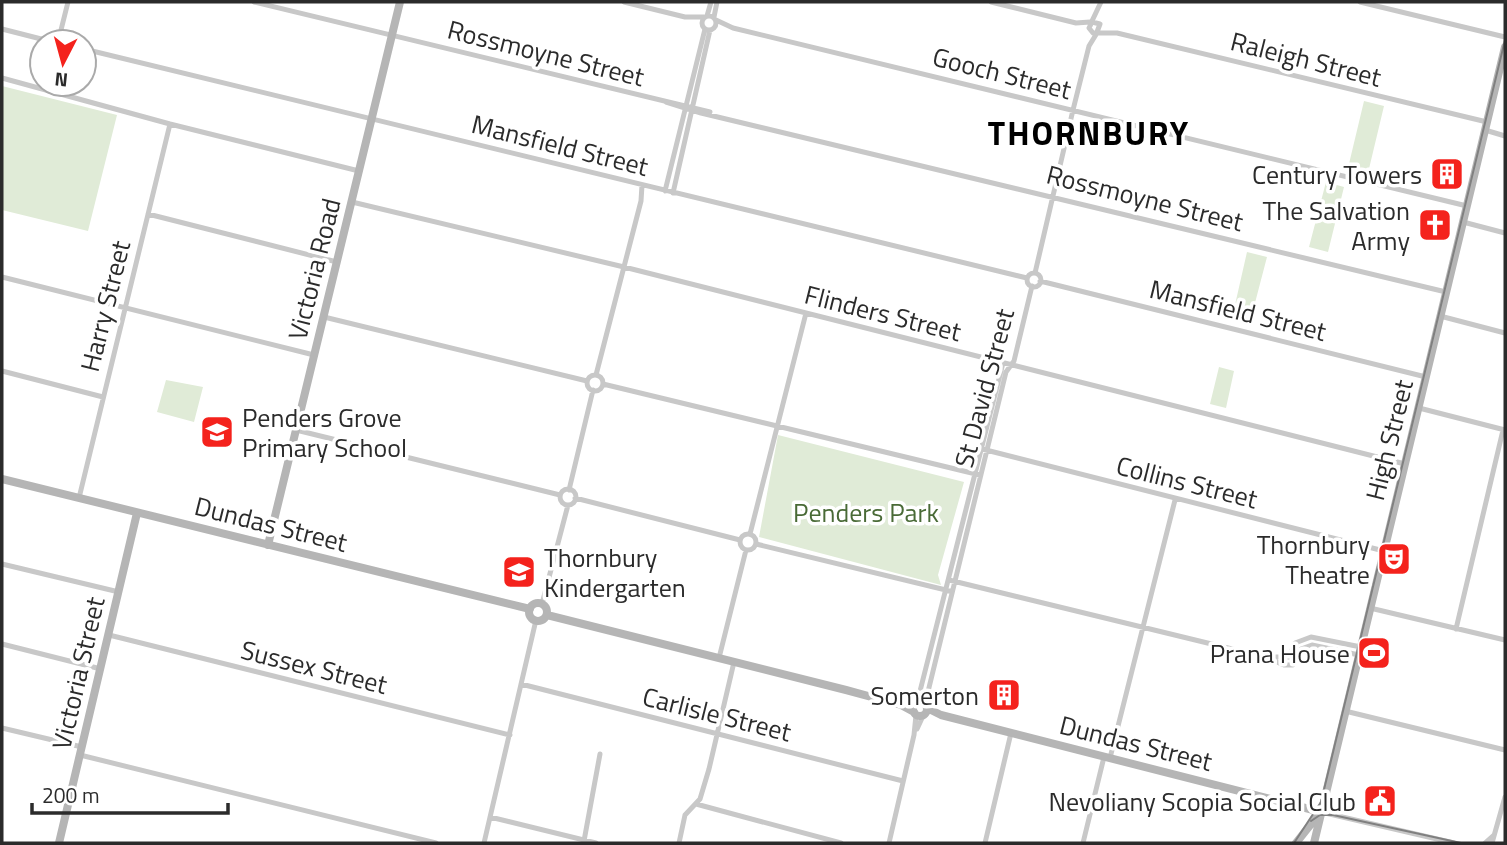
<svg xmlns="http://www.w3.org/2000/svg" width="1507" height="845" font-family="'Titillium Web',sans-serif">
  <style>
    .green { fill: #e0ebd7 }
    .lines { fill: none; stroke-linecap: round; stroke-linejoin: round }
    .street { stroke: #c8c8c8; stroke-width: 5 }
    .secondary { stroke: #b5b5b5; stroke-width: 8 }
    .tram { stroke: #808080; stroke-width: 2 }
    .labels { text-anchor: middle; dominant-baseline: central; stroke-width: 7; stroke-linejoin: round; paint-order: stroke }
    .street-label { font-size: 26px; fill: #2b2b2b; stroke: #fff }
    .poi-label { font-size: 26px; fill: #2b2b2b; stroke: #fff; text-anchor: end }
    .park-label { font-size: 26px; fill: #496a36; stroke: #fff }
    .district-label { font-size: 33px; font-weight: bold; letter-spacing: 2px; fill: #000; stroke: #fff }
  </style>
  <rect width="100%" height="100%" fill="#fff"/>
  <path class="green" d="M2 86 117 115 88 231 2 210Z
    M1364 101 1384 106 1368 173 1348 168Z
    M1326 182 1344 187 1328 252 1309 247Z
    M1247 252 1267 257 1250 322 1232 318Z
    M1219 367 1234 371 1226 408 1210 404Z
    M166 380 203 387 194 422 157 412Z
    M778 435 964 482 938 575 941 585 759 537Z"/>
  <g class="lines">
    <path class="street" d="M254 2 710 112
      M624 2 685 17H704
      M991 2 1076 23 1090 22
      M1360 2 1505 37
      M702 23a7 7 0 1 1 14 0a7 7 0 1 1-14 0Z
      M707 16 711 2
      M714 17 717 2
      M716 20 733 28 1467 206
      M1092 21 1101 2
      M2 29 53 42
      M1097 32 1100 24 1092 22 1089 28 1093 33H1117L1487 122
      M58 42 68 2
      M84 49 1027 278
      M2 78 170 124 359 171
      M666 102 701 113 1446 292
      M1485 130 1505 136
      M665 191 705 29
      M673 193 710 30
      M352 202 624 267 1405 464
      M148 214 337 262
      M1463 222 1505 233
      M1035 273 1073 110 1089 46 1097 33
      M1027 280a7 7 0 1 1 14 0a7 7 0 1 1-14 0Z
      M2 277 314 355
      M1040 281 1426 377
      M1440 316 1505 333
      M324 317 587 381
      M2 371 103 397
      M596 375 641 201 642 185
      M587 383a8 8 0 1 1 16 0a8 8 0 1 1-16 0Z
      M603 384 980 475
      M1419 408 1505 430
      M296 430 560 495
      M982 449 1384 551
      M560 497a8 8 0 1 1 16 0a8 8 0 1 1-16 0Z
      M569 490 593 390
      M79 498 170 124
      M575 498 740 540
      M740 542a8 8 0 1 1 16 0a8 8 0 1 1-16 0Z
      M750 534 806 313
      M756 544 950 591
      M2 564 119 592
      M949 580 1265 657 1284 665H1293L1301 649 1312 645 1359 655
      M542 604 568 505
      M1370 608 1505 640
      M1456 629 1503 430
      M109 635 510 735
      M2 644 101 669
      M1268 657H1289L1295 643 1311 637 1361 647
      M719 658 746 550
      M521 684 903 781
      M917 703 1003 363
      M925 704 1006 372 1014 361 1032 286
      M1345 711 1505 750
      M2 728 82 747
      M917 729 923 716
      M80 755 436 843
      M1110 758 1175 500
      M696 804 841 843
      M1321 812 1454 843
      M490 817 596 843
      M584 841 600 754
      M484 843 536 620
      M679 843 685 815 700 799 709 769 734 662
      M889 843 914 735 916 715
      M985 843 1011 733
      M1083 843 1104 757
      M1485 843 1494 835
      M1492 843 1505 797"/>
    <path class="secondary" d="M2 479 530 609
      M268 545 400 2
      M529 612a9 9 0 1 1 18 0a9 9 0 1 1-18 0Z
      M547 615 846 690 901 705 914 712
      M913 709a7 7 0 1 1 14 0a7 7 0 1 1-14 0Z
      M927 708 941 715 1321 812
      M59 843 137 513
      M1296 843 1319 814
      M1314 843 1505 47"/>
    <path class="tram" d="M1311 821 1320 815H1333L1461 843
      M1294 843 1321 802 1505 40"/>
  </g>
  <defs>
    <symbol id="building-square" viewBox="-11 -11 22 22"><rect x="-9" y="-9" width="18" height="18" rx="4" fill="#f4221c" stroke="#fff"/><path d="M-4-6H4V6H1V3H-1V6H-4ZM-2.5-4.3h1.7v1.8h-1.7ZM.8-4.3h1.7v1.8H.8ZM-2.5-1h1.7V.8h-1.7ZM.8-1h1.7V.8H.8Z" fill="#fff"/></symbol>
    <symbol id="church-square" viewBox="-11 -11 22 22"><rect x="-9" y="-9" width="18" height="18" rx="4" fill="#f4221c" stroke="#fff"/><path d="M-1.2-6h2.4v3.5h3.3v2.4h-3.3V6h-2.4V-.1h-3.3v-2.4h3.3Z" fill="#fff"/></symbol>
    <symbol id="school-square" viewBox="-11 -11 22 22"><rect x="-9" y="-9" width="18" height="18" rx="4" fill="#f4221c" stroke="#fff"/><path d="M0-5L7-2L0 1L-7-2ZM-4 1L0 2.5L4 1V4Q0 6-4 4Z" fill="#fff"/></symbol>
    <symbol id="theatre-square" viewBox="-11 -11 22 22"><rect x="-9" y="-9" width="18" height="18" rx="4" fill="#f4221c" stroke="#fff"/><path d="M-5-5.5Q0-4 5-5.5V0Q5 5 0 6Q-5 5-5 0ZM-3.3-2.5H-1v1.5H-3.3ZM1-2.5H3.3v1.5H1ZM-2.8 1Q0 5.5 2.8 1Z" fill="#fff"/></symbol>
    <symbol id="stadium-square" viewBox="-11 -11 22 22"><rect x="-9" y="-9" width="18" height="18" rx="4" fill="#f4221c" stroke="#fff"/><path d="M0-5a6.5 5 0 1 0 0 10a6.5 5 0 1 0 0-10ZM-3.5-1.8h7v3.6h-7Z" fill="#fff"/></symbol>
    <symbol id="civic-square" viewBox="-11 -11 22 22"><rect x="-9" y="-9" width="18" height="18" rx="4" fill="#f4221c" stroke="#fff"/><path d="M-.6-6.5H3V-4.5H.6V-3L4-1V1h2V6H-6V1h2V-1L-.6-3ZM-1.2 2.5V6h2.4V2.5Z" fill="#fff"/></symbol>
  </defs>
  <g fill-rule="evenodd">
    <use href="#building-square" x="1428" y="155" width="38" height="38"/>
    <use href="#church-square" x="1416" y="206" width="38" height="38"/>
    <use href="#school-square" x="198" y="413" width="38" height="38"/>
    <use href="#theatre-square" x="1375" y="540" width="38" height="38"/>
    <use href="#school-square" x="500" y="553" width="38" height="38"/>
    <use href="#stadium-square" x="1355" y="634" width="38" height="38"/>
    <use href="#building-square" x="985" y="676" width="38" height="38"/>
    <use href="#civic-square" x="1361" y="782" width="38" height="38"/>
  </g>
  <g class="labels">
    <g class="street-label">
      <text transform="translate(546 53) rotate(14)">Rossmoyne Street</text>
      <text transform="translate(1306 59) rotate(14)">Raleigh Street</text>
      <text transform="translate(1002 73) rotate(14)">Gooch Street</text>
      <text transform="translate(560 145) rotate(14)">Mansfield Street</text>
      <text transform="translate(1145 198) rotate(14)">Rossmoyne Street</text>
      <text transform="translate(314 269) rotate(-76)">Victoria Road</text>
      <text transform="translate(105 306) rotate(-76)">Harry Street</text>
      <text transform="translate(1238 310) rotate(14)">Mansfield Street</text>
      <text transform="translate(883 313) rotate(14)">Flinders Street</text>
      <text transform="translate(984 388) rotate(-75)">St David Street</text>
      <text transform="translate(1389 440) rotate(-76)">High Street</text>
      <text transform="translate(1187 482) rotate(14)">Collins Street</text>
      <text transform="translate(271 524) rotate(14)">Dundas Street</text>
      <text transform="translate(314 667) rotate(14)">Sussex Street</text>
      <text transform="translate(78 673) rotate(-77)">Victoria Street</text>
      <text transform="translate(717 714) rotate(14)">Carlisle Street</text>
      <text transform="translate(1136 743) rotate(14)">Dundas Street</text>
    </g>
    <g class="poi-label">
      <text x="1422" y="174">Century Towers</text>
      <text x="1410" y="210">The Salvation<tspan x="1410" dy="30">Army</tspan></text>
      <text x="242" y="417" text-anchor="start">Penders Grove<tspan x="242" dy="30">Primary School</tspan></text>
      <text x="1370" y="544">Thornbury<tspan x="1370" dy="30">Theatre</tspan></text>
      <text x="544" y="557" text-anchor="start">Thornbury<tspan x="544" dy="30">Kindergarten</tspan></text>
      <text x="1350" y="653">Prana House</text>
      <text x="979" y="695">Somerton</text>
      <text x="1356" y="801">Nevoliany Scopia Social Club</text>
    </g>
    <g class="park-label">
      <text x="866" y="512">Penders Park</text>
    </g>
    <g class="district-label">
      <text x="1089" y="133">THORNBURY</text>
    </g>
  </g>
  <rect width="1507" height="845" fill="none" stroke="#2b2b2b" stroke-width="7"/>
  <g transform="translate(63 63) rotate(186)"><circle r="33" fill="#ffffff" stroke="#aaaaaa" stroke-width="2"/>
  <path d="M0-5L12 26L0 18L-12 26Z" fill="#f4221c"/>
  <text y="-10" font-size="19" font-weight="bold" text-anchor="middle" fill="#2b2b2b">N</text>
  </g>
  <path d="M32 803v10h196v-10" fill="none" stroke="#2b2b2b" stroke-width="3.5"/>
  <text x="42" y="803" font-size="21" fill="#2b2b2b" stroke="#ffffff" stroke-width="5" paint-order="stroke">200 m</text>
</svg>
